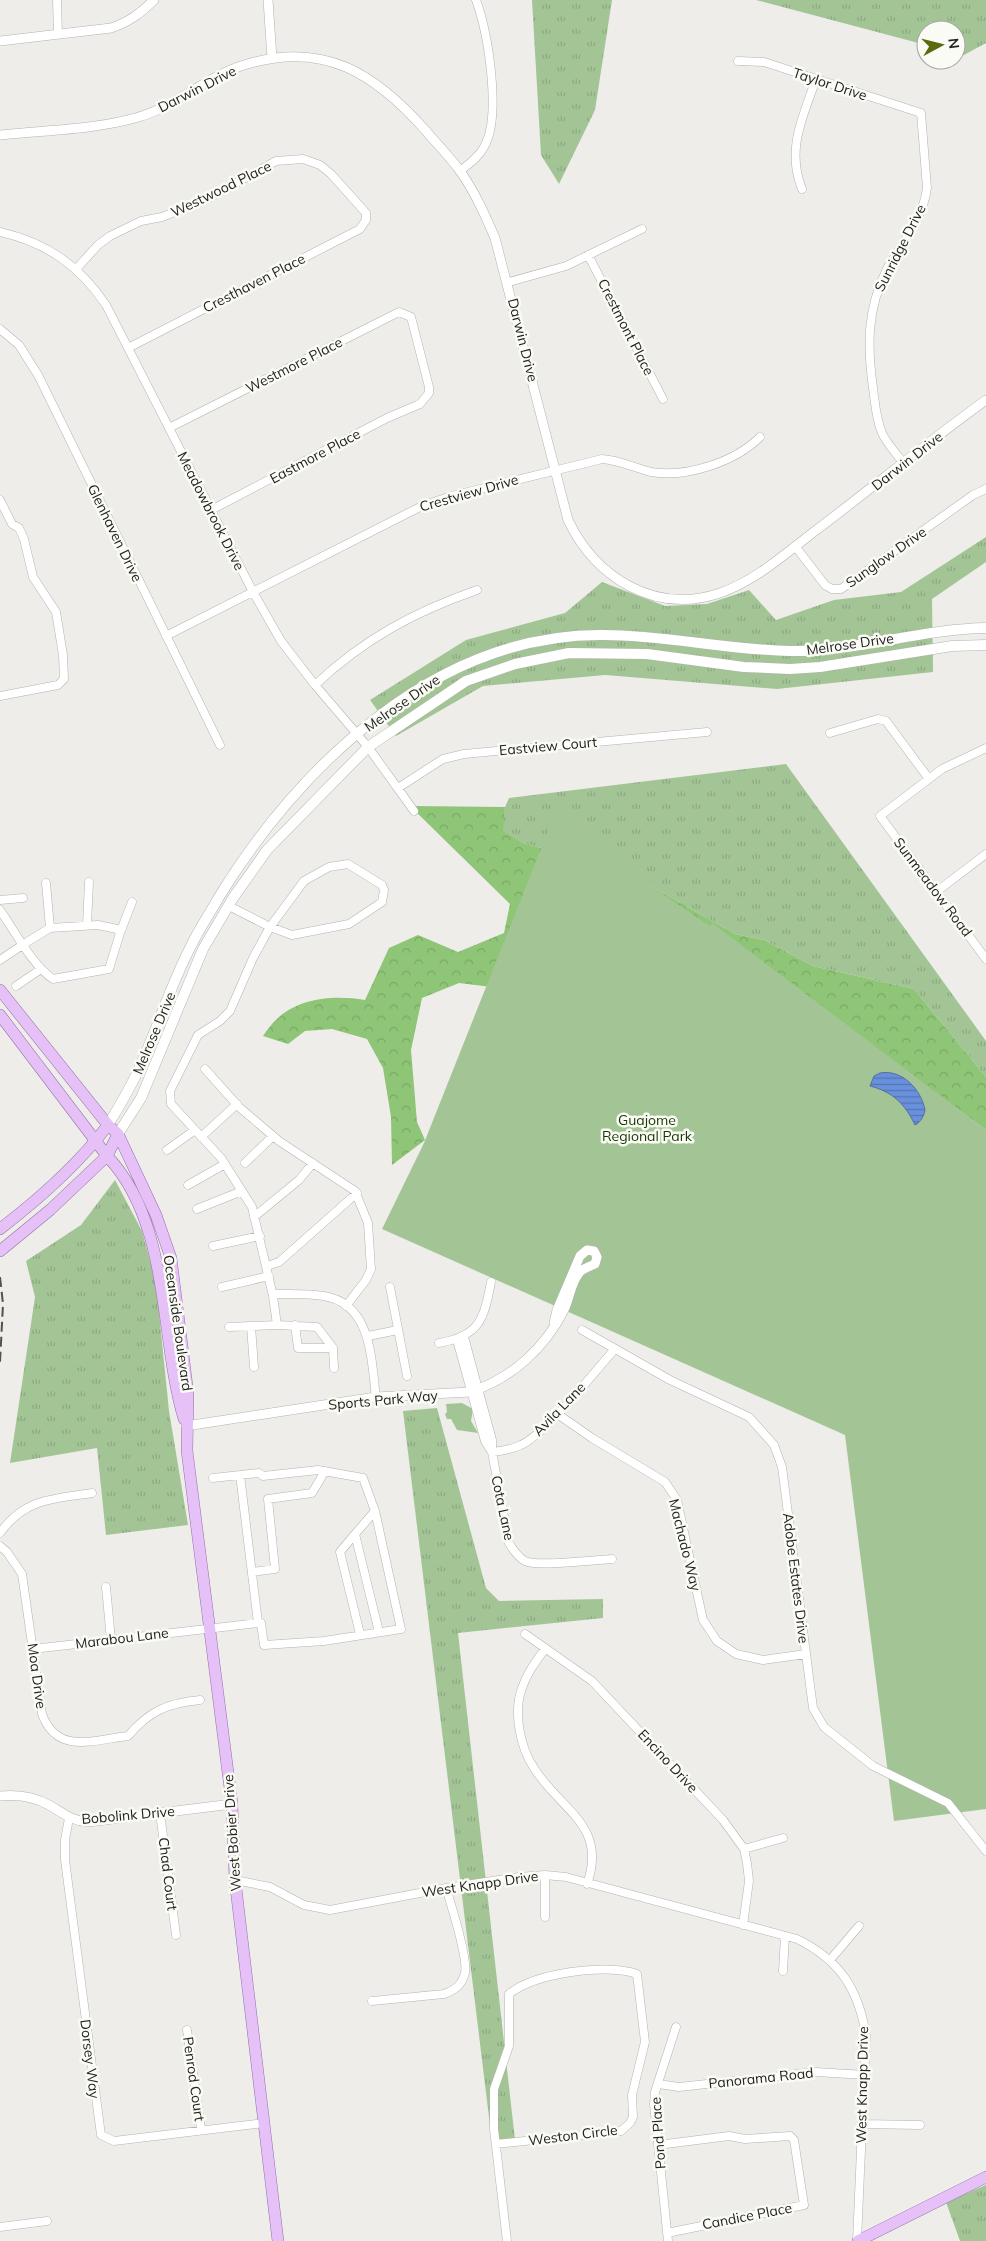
<svg xmlns="http://www.w3.org/2000/svg" width="986" height="2241" font-family="Mulish,sans-serif">
  <style>
    .grass { fill: url(#grass-tufts) }
    .forest { fill: url(#forest-crowns) }
    .green { fill: #a3c596 }
    .water { fill: url(#water-rules); stroke: #546fa4 }
    .lines { fill: none; stroke-linecap: round; stroke-linejoin: round }
    .minor-casing { stroke: #b4b3af; stroke-width: 9 }
    .tertiary-casing { stroke: #b4b3af; stroke-width: 10 }
    .secondary-casing { stroke: #b4b3af; stroke-width: 11 }
    .primary-casing { stroke: #956fa8; stroke-width: 12 }
    .minor { stroke: #fff; stroke-width: 8 }
    .tertiary { stroke: #fff; stroke-width: 9 }
    .secondary { stroke: #fff; stroke-width: 10 }
    .primary { stroke: #e5c1f7; stroke-width: 11 }
    .rail { stroke: #51514e; stroke-width: 2; stroke-dasharray: 10 5; stroke-linecap: butt }
    .labels { text-anchor: middle; dominant-baseline: central; stroke-width: 5; stroke-linejoin: round; paint-order: stroke }
    .street-label { font-size: 14px; fill: #222220; stroke: #fbfbf6 }
    .park-label { font-size: 14px; fill: #153800; stroke: #fbfbf6 }
  </style>
  <defs>
    <pattern id="grass-tufts" width="24" height="20" patternUnits="userSpaceOnUse" patternTransform="scale(1.25)"><rect width="24" height="20" fill="#a3c596"/><path d="M3 7l-1-3M5 7V3M7 7l1-3M15 17l-1-3M17 17v-4M19 17l1-3" fill="none" stroke="#8ca981"/></pattern>
    <pattern id="forest-crowns" width="20" height="18" patternUnits="userSpaceOnUse" patternTransform="scale(1.25)"><rect width="20" height="18" fill="#8ec576"/><path d="M2 6a3 3 0 1 1 6 0M12 15a3 3 0 1 1 6 0" fill="none" stroke="#7aa966"/></pattern>
    <pattern id="water-rules" width="6" height="5" patternUnits="userSpaceOnUse" patternTransform="scale(1.25)"><rect width="6" height="5" fill="#6990dc"/><path d="M0 2.5h6" fill="none" stroke="#5675b2"/></pattern>
  </defs>
  <rect width="100%" height="100%" fill="#eeede9"/>
  <path class="grass" d="M532 0H612L595 110 559 184 541 155Z
    M756 0H986V43L964 55 956 53V30H926V45Z
    M986 537V562L932 599 933 672 777 689 605 675 483 686 396 736 370 700 466 640 565 613 602 582 665 606 707 604 749 590 776 620 834 600 901 592Z
    M786 764 986 1041V1077L914 989 813 966 764 940 735 934 649 885 542 848 525 844 502 831 505 807 509 798Z
    M115 1180 142 1231 156 1283 169 1411 188 1525 106 1535 97 1448 10 1463 35 1297 26 1261 81 1225Z
    M437 1408 486 1588 499 1601 603 1599V1618L458 1633 515 2140 492 2142 403 1411Z
    M986 2185V2241H960L946 2202Z"/>
  <path class="forest" d="M410 806 505 807 503 831 525 844 542 848 556 873 649 885 735 934 764 940 813 966 914 989 986 1077V1130L947 1101 517 990 459 983 422 998 411 1050 417 1122 425 1140 392 1165 391 1117 383 1068 367 1039 332 1029 305 1031 288 1044 263 1036C267 1030 272 1023 278 1018 301 997 336 995 365 1000L389 948 418 935 458 952 504 933 510 904Z"/>
  <path class="green" d="M556 811 649 885 710 926 712 923 986 1130V1809L894 1821 845 1435 382 1229 424 1143Z
    M462 1403 473 1409 471 1421 478 1433 457 1430 451 1419H447L445 1414 447 1412 446 1404Z"/>
  <path class="water" d="M880 1073C902 1069 921 1089 925 1110 924 1116 921 1122 915 1125 905 1104 893 1092 870 1086L874 1076Z"/>
  <g class="lines">
    <defs>
      <path id="minor" d="M57 0 58 34
        M738 61 764 62 921 113 927 188C923 219 902 242 887 269 867 309 867 345 873 388 875 403 876 419 882 433 887 444 897 454 904 464
        M460 171C469 164 479 157 484 147 502 116 488 33 476 0
        M802 189C786 149 803 117 816 79
        M0 232C47 243 79 265 106 305L253 592 281 641 315 685 368 747 414 811
        M588 255 663 399
        M77 268 98 245 110 236 141 221 162 217 207 199 276 161 303 159 320 165 331 174 366 213V220L360 229 128 348
        M509 282 566 266 642 229
        M0 329 19 345 38 375 220 745
        M169 428 399 312 411 317 429 387V393L420 404 387 418 211 510
        M0 500 12 524 19 528 24 539 33 577 56 612 63 655 64 679 58 685 0 696
        M795 546 825 585 832 589H841L973 495 986 489
        M166 636 424 505 452 496 602 459C619 460 635 468 651 472 686 478 735 462 760 437
        M315 685C364 639 414 612 477 590
        M830 733 878 719 886 721 929 779
        M986 748 942 769 880 816 986 959
        M398 788 443 759 464 754 707 732
        M46 883 50 928
        M936 892 986 854
        M0 900 23 898
        M229 906 270 927 292 935 349 924 382 902 384 890 382 885 348 864 329 867 304 881 270 927 253 958 230 1011 220 1021 198 1035 170 1091 171 1104 221 1158 252 1207 273 1296 277 1325
        M0 910C14 930 33 966 53 979L109 969 120 933 117 929 98 925 50 928 27 942 0 960
        M87 925 89 882
        M120 933 132 902
        M16 986 41 969
        M205 1069 239 1107 279 1141 355 1191 368 1223 371 1269 366 1280 346 1306
        M201 1137 237 1104
        M167 1150 195 1130
        M245 1163 273 1136
        M188 1185 225 1164
        M197 1209 242 1191
        M254 1217 299 1180 313 1163
        M213 1246 260 1236
        M267 1266 279 1262 357 1193
        M222 1287 269 1276
        M390 1287 407 1376
        M273 1294C290 1294 307 1293 324 1296 372 1304 371 1359 376 1397
        M295 1325 298 1348H333
        M251 1326 254 1367
        M229 1327 277 1325 317 1327 333 1348 334 1368
        M582 1330 670 1380 749 1417 774 1445 782 1467 813 1708 824 1727 873 1766 948 1803 986 1851
        M368 1336 398 1330
        M464 1337 492 1440V1452L509 1543C513 1550 518 1557 525 1561 536 1567 595 1560 612 1559
        M457 1340 485 1441 492 1452
        M439 1343C480 1336 484 1319 491 1282
        M556 1413 592 1438 665 1482 677 1500 703 1620 717 1641 736 1654 763 1660 806 1654
        M492 1452C502 1451 512 1449 521 1445 549 1431 593 1373 615 1349
        M213 1478 259 1473 263 1476 318 1470 363 1478 375 1511 401 1629 324 1641 264 1645 261 1623H258L240 1475
        M375 1511 355 1534 379 1632
        M0 1533C25 1498 53 1499 92 1493
        M355 1534 340 1552 360 1634
        M0 1546 7 1552 22 1574 42 1714C57 1755 93 1740 128 1736 149 1711 168 1703 200 1700
        M252 1572 275 1569 268 1499 312 1493 325 1471
        M106 1587 111 1640
        M525 1634 592 1681 723 1820 744 1849 747 1863 749 1881 743 1925
        M33 1649 258 1623
        M545 1649C536 1661 527 1673 522 1688 513 1712 520 1747 534 1768 560 1810 608 1825 587 1884
        M160 1813 176 1935
        M69 1818 65 1840V1860L101 2135 114 2141 264 2123
        M744 1849 783 1838
        M545 1875V1917
        M235 1880 270 1887 304 1905 330 1910 446 1888 519 1877 545 1875 566 1877 797 1939C840 1960 859 1990 866 2036L857 2241
        M830 1960 859 1926
        M783 1971 785 1936
        M372 2001 444 1994C455 1990 462 1985 465 1973 468 1959 451 1904 446 1888
        M187 2030 201 2129
        M658 2084 679 2087 816 2072 865 2075
        M862 2124 920 2125
        M496 2144 621 2131 630 2123 633 2117 632 2095 645 2042 637 1974C606 1963 535 1973 509 1994V2046L494 2089V2129L507 2241
        M658 2145 729 2136 745 2139 790 2136 794 2140 804 2205 667 2233
        M0 2227 47 2221
        M668 2241 654 2104 655 2092 676 2027"/>
      <path id="tertiary" d="M268 0 272 58
        M0 41 111 28C129 22 141 13 154 0
        M0 135C44 130 92 130 135 118 174 108 205 77 244 65 323 40 375 73 426 131 437 144 450 157 460 171 475 192 485 215 495 238L568 520C596 578 655 615 720 593 755 581 785 554 815 531 872 488 928 442 986 400
        M186 1426 376 1397 470 1392C511 1379 545 1348 564 1310 570 1298 571 1280 581 1271 585 1268 591 1266 595 1264L597 1257 594 1251 587 1250 580 1256 557 1310 554 1323
        M0 1796C18 1794 33 1796 49 1805 63 1813 72 1821 88 1822L232 1804"/>
      <path id="secondary" d="M108 1125C119 1107 129 1090 138 1071 157 1030 170 986 191 946 199 929 210 913 219 897 301 764 438 633 604 635 666 635 727 650 790 651 856 652 920 629 986 628
        M118 1134 141 1098 203 949 233 898 267 850 368 747 466 681 515 664 569 653 647 654 744 667 790 669 820 667 952 646 986 645"/>
      <path id="primary" d="M0 990 108 1125 118 1134 156 1215 171 1258 188 1394 187 1451 232 1804 235 1880 278 2241
        M0 1015 107 1156C171 1223 159 1336 184 1419
        M0 1229C39 1199 78 1165 108 1125
        M0 1251 50 1210 107 1156 118 1134
        M858 2241 986 2177"/>
    </defs>
    <use href="#minor" class="minor-casing"/>
    <use href="#tertiary" class="tertiary-casing"/>
    <use href="#secondary" class="secondary-casing"/>
    <use href="#primary" class="primary-casing"/>
    <use href="#minor" class="minor"/>
    <use href="#tertiary" class="tertiary"/>
    <use href="#secondary" class="secondary"/>
    <use href="#primary" class="primary"/>
    <path class="rail" d="M0 1277 3 1304 0 1362"/>
  </g>
  <g class="labels">
    <g class="street-label">
      <text transform="translate(830 84) rotate(18)">Taylor Drive</text>
      <text transform="translate(197 89) rotate(-27)">Darwin Drive</text>
      <text transform="translate(221 189) rotate(-26)">Westwood Place</text>
      <text transform="translate(900 248) rotate(-63)">Sunridge Drive</text>
      <text transform="translate(254 283) rotate(-27)">Cresthaven Place</text>
      <text transform="translate(626 327) rotate(63)">Crestmont Place</text>
      <text transform="translate(523 340) rotate(76)">Darwin Drive</text>
      <text transform="translate(294 365) rotate(-27)">Westmore Place</text>
      <text transform="translate(315 456) rotate(-28)">Eastmore Place</text>
      <text transform="translate(907 461) rotate(-38)">Darwin Drive</text>
      <text transform="translate(469 493) rotate(-16)">Crestview Drive</text>
      <text transform="translate(211 511) rotate(63)">Meadowbrook Drive</text>
      <text transform="translate(115 533) rotate(64)">Glenhaven Drive</text>
      <text transform="translate(886 557) rotate(-35)">Sunglow Drive</text>
      <text transform="translate(850 644) rotate(-8)">Melrose Drive</text>
      <text transform="translate(402 703) rotate(-35)">Melrose Drive</text>
      <text transform="translate(548 746) rotate(-5)">Eastview Court</text>
      <text transform="translate(933 887) rotate(53)">Sunmeadow Road</text>
      <text transform="translate(154 1033) rotate(-67)">Melrose Drive</text>
      <text transform="translate(178 1323) rotate(82)">Oceanside Boulevard</text>
      <text transform="translate(383 1400) rotate(-5)">Sports Park Way</text>
      <text transform="translate(559 1409) rotate(-46)">Avila Lane</text>
      <text transform="translate(503 1508) rotate(78)">Cota Lane</text>
      <text transform="translate(685 1545) rotate(76)">Machado Way</text>
      <text transform="translate(796 1578) rotate(83)">Adobe Estates Drive</text>
      <text transform="translate(122 1638) rotate(-7)">Marabou Lane</text>
      <text transform="translate(37 1676) rotate(82)">Moa Drive</text>
      <text transform="translate(668 1761) rotate(47)">Encino Drive</text>
      <text transform="translate(128 1815) rotate(-5)">Bobolink Drive</text>
      <text transform="translate(232 1833) rotate(-94)">West Bobier Drive</text>
      <text transform="translate(168 1874) rotate(83)">Chad Court</text>
      <text transform="translate(480 1884) rotate(-8)">West Knapp Drive</text>
      <text transform="translate(90 2059) rotate(83)">Dorsey Way</text>
      <text transform="translate(761 2078) rotate(-6)">Panorama Road</text>
      <text transform="translate(194 2079) rotate(82)">Penrod Court</text>
      <text transform="translate(862 2085) rotate(-89)">West Knapp Drive</text>
      <text transform="translate(658 2133) rotate(-94)">Pond Place</text>
      <text transform="translate(573 2135) rotate(-7)">Weston Circle</text>
      <text transform="translate(747 2216) rotate(-11)">Candice Place</text>
    </g>
    <g class="park-label">
      <text x="647" y="1120">Guajome<tspan x="647" dy="16">Regional Park</tspan></text>
    </g>
  </g>
  <g transform="translate(941 45) rotate(83)"><circle r="24" fill="#fbfbf6" stroke="#a4a4a0"/>
  <path d="M0-4L9 19L0 12L-9 19Z" fill="#5d690f"/>
  <text y="-8" font-size="14" font-weight="bold" text-anchor="middle" fill="#222220">N</text>
  </g>
</svg>
